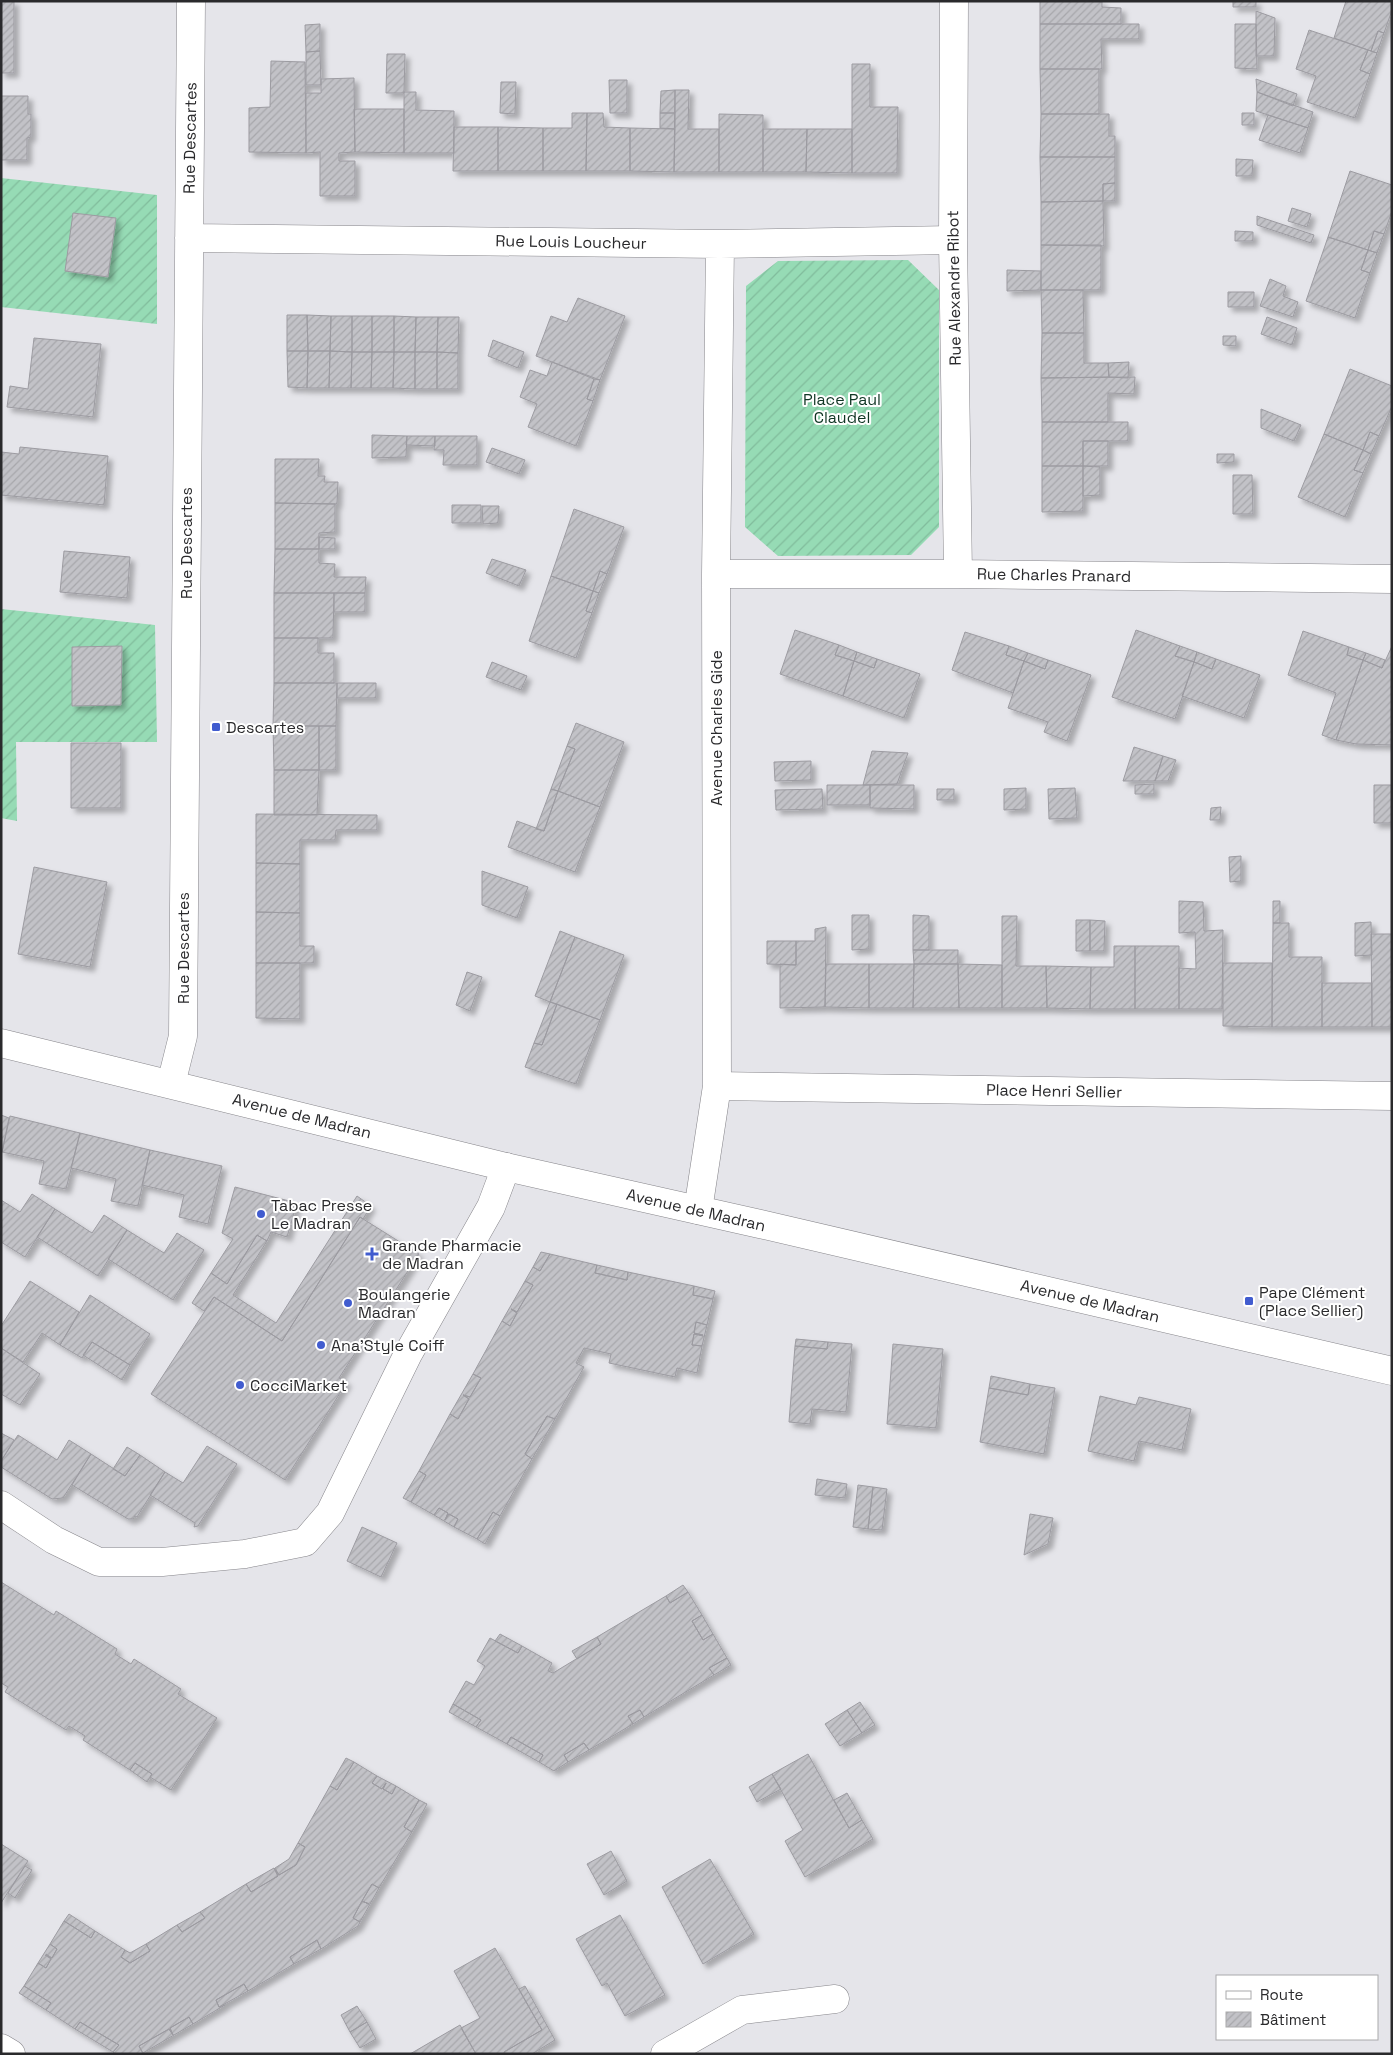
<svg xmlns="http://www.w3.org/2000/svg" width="1393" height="2055" font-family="'Space Grotesk',sans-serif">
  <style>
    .garden { fill: url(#garden-furrows) }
    .building { fill: url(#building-hatch); stroke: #9c9ba1; filter: url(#shadow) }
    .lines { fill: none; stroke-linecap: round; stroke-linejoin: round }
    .street-casing { stroke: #86858a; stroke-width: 29 }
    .secondary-casing { stroke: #86858a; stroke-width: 29 }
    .street { stroke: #fff; stroke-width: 28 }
    .secondary { stroke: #fff; stroke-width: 28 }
    .poi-dot { fill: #415ccf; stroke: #fff; stroke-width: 2 }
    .labels { text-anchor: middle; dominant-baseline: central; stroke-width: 4; stroke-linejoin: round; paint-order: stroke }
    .street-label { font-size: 16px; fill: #2a2a2c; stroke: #fff }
    .park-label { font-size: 16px; fill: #103624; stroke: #fff }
    .poi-label { font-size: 16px; fill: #2a2a2c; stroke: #fff; text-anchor: start }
  </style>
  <defs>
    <pattern id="garden-furrows" width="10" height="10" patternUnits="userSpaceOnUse" patternTransform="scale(1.25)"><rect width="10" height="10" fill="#96dbb5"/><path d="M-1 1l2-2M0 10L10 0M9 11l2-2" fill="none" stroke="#81bc9c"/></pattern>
    <pattern id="building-hatch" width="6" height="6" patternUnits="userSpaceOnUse" patternTransform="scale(1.25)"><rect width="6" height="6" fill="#c2c2c7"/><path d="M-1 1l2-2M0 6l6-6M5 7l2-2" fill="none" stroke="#a7a7ab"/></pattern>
    <filter id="shadow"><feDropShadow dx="4.5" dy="4.5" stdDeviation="2.5" flood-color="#0004"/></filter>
  </defs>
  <rect width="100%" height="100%" fill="#e5e5ea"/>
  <path class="garden" d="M1 178 157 195V324L1 307Z
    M908 260 939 290V527L911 555 778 556 745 527 746 286 778 261Z
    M1 609 155 625 157 742H16L17 821 1 818Z"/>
  <path class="building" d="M1 1H14V73H1Z
    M1040 1H1102V7L1121 8V24H1040Z
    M1233 1H1256V7H1233Z
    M1346 1H1392V10L1384 33 1378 31 1371 51 1334 38Z
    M1256 11 1275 18 1274 56H1256Z
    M320 24V51L306 52 305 25Z
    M1040 24H1139V39H1101L1102 69H1040Z
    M1235 24H1256L1257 69 1235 68Z
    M1309 30 1368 50 1360 70 1370 74 1355 118 1307 102 1316 76 1296 69Z
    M1378 31 1384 33 1377 53 1371 51Z
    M1368 50 1377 53 1370 74 1360 70Z
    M320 51 321 85H306V52Z
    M387 54H405L404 93H386Z
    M271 61 305 62 306 153 249 152V108L270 107Z
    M852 64H870V107H898L897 173H852Z
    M1040 69H1099V114H1041Z
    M354 78 355 152 339 153V161H355V196H320V152L306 153V93H321V79Z
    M1256 79 1297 94 1293 106 1257 92Z
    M609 80H627V113H610Z
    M501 82H516L515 114 500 113Z
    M675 90H689L688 129H719V172H674Z
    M675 90V113H660L661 91Z
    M404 92H416V110L454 111V153H404Z
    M1257 92 1313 112 1308 128 1256 111Z
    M1 96H28V114H31V137L27 138V160H1Z
    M354 109H404V153L355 152Z
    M572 113H587L586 171H543V128H572Z
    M587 113H603L604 127 630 128V171H586Z
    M660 113H675V129L660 128Z
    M1242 113H1254V125H1242Z
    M719 114 763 115V172H719Z
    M1041 114H1109V136H1115V157H1040Z
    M1268 115 1308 128 1300 153 1259 140Z
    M454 127H498V171H453Z
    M498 127 543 128V171H498Z
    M630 128 675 129 674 172 630 171Z
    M763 129H807L806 172H763Z
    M807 129H852V173L806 172Z
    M1040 157H1115V183L1103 184V201L1041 202Z
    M1236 159 1253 160 1252 176H1236Z
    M1350 171 1392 185V211L1384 234 1374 231 1368 250 1328 237Z
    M1115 183V201H1103V184Z
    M1103 201 1104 246 1041 245V202Z
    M1292 208 1311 214 1307 227 1288 221Z
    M73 213 116 218 108 277 65 271Z
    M1257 216 1314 235 1311 243 1257 225Z
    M1235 231 1253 232V241H1235Z
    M1374 231 1384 234 1377 253 1368 250Z
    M1328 237 1368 250 1361 270 1370 273 1355 318 1306 301Z
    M1041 245H1101V290H1041Z
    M1368 250 1377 253 1370 273 1361 270Z
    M1007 270 1041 271V290L1007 291Z
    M1270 279 1286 286 1283 296 1298 302 1293 317 1260 306Z
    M1041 290H1083L1084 333H1042Z
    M1228 292H1254V307H1228Z
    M578 298 625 316 600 380 536 356 551 316 567 322Z
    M287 315H307L308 351H287Z
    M307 315 331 316 330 351H308Z
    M331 316H352V352L330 351Z
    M352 316H372V352H352Z
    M372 316H394V352H372Z
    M394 316 416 317 415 352H394Z
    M416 317H438L437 352H415Z
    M438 317H459L458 353 437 352Z
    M1267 317 1297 328 1292 345 1261 334Z
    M1042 333H1084V363H1108L1109 377 1041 378Z
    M1223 336H1236V346L1223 345Z
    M34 338 101 344 93 417 7 407 10 386 28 389Z
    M493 340 524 352 518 368 488 356Z
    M287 351H308L307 388 288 387Z
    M308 351H330L329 388H307Z
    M330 351 352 352 351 388H329Z
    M352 352H372L371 388H351Z
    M372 352H394L393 388H371Z
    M394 352H415V389L393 388Z
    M415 352H437V389H415Z
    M437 352 458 353V389H437Z
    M552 362 594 379 587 399 593 401 576 446 528 427 537 404 520 397 530 370 547 376Z
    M1129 362 1128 378 1109 377 1108 363Z
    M1350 369 1392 386V406L1379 436 1370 432 1363 450 1324 434Z
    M1135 377 1134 394 1108 393V422H1042L1041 378Z
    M594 379 600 380 593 401 587 399Z
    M1261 409 1301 425 1294 441 1261 428Z
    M1042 422H1128V441H1083V466H1042Z
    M1370 432 1379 436 1371 454 1363 450Z
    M1324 434 1363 450 1354 470 1363 473 1345 517 1298 497Z
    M372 435 407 436 406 457 372 458Z
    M407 436H435V446L406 445Z
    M435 436H477V465H443L444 450H434Z
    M1083 441H1108V466H1083Z
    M20 447 108 456 104 505 1 495V452L19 454Z
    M492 448 525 460 519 474 486 462Z
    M1363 450 1371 454 1363 473 1354 470Z
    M1217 454H1234V462L1217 463Z
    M275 459H319L318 476H325L324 482H338L337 504 275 503Z
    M1042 466H1083V511L1042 512Z
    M1083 466 1100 467V495L1083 496Z
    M1233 475H1252L1253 514H1233Z
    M275 503 335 504V532L319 533V549H275Z
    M452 505H481V523H452Z
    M482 506H499L498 523 483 524Z
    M574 509 624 527 607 574 600 571 593 591 551 576Z
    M319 537 335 538V549H319Z
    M275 549H319V563L335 564 334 577H366L365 593H274Z
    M64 551 130 557 127 598 60 592Z
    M492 559 526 570 519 586 486 573Z
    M600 571 607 574 599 593 593 591Z
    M551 576 593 591 586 611 592 613 576 658 529 641Z
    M593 591 599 593 592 613 586 611Z
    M274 593H334L333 638H274Z
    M334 593H365V612H334Z
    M795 630 839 645 835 655 854 661 843 696 780 674Z
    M1136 630 1180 646 1175 656 1194 662 1175 719 1112 697Z
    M1303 631 1349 647 1347 655 1363 660 1336 740 1322 735 1336 693 1288 675Z
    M965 632 1009 646 1006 655 1024 661 1013 693 952 670Z
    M274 638H318V653H334V683H274Z
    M839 645 857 652 854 661 835 655Z
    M122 646 121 705 72 706V647Z
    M1009 646 1028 653 1024 661 1006 655Z
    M1180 646 1197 652 1194 662 1175 656Z
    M1392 646V745L1356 744 1336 740 1363 660 1382 668Z
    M1349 647 1366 653 1363 660 1347 655Z
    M857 652 877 659 874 668 854 661Z
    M1197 652 1216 659 1212 669 1194 662Z
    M1028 653 1048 660 1045 669 1024 661Z
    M1366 653 1385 660 1382 668 1363 660Z
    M877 659 920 674 904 718 843 696 854 661 874 668Z
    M1216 659 1260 675 1244 718 1182 696 1194 662 1212 669Z
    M1048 660 1091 675 1067 741 1044 732 1048 722 1008 708 1024 661 1045 669Z
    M492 662 527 676 521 690 486 677Z
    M274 683H337L336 726H273Z
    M337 683H376V698H337Z
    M576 723 624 742 600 807 558 791 575 749 567 746Z
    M273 726H319V770H274Z
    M319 726H336V770H319Z
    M71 743H121V808H71Z
    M567 746 575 749 558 791 551 789Z
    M1134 747 1163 756 1155 781H1123Z
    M872 751 908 753 897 784 863 785Z
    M1163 756 1176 760 1168 781H1155Z
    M811 761V780L775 781 774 762Z
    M274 770H319L317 815H274Z
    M1154 784V794H1135V785Z
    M827 785H870V805H827Z
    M870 785H914V809L870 808Z
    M1374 785H1392V823H1374Z
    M1026 788V809L1004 810V789Z
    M1075 788 1077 818 1049 819 1048 789Z
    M551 789 558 791 544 831 536 829Z
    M822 789 823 809 776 810 775 790Z
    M937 789H954V800H937Z
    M558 791 600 807 575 872 508 847 517 821 544 831Z
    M1221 807 1220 820H1210L1211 808Z
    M256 814 377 815V830H336L335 840H300V864L256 863Z
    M1241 856V881L1230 882 1229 857Z
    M256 863 300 864V913L256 912Z
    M34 867 107 882 90 967 18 954Z
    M482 871 528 887 517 918 482 905Z
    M1179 901 1203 902 1204 931 1223 930 1222 1009H1179V968L1196 969 1195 932 1179 933Z
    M1273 901H1280V923H1273Z
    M256 912 300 913V946H314V963H256Z
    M852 915H869V949L852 950Z
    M913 915 929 916V950H913Z
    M1002 916H1017L1016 966H1046L1047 1008H1002Z
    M1076 920H1090V951H1076Z
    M1090 920 1105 921 1104 951H1090Z
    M1371 922 1372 955 1355 956V923Z
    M1273 923H1289V957H1322V1027H1272Z
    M826 927 825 1007 780 1008V964L796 965V941H815V929Z
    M560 931 575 937 550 1002 535 996Z
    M1371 934H1392V1027H1372Z
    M575 937 624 955 600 1020 550 1002Z
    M767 941H796V965L767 964Z
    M1114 946H1135V1009H1090L1091 967H1114Z
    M1135 946H1179V1009H1135Z
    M913 950H958V964H914Z
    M256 963H300V1019L256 1018Z
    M1223 963H1272V1027L1223 1026Z
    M826 964H869V1008L825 1007Z
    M869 964H914L913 1008H869Z
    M914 964H958L959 1008H913Z
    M958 964 1002 965V1008H959Z
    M1046 966 1091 967 1090 1009 1047 1008Z
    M467 972 482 977 470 1011 456 1005Z
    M1322 983H1372V1027H1322Z
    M550 1002 557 1004 542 1045 534 1043Z
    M557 1004 600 1020 576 1084 525 1067 534 1043 542 1045Z
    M1 1115 9 1118 2 1152H1Z
    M10 1116 80 1133 66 1189 39 1184 44 1161 2 1152Z
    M80 1133 150 1150 138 1206 111 1201 116 1179 71 1168Z
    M150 1150 222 1166 208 1224 179 1217 184 1195 142 1185Z
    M235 1187 297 1203 287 1237 271 1232 267 1241 257 1235 227 1284 211 1273 233 1239 222 1233Z
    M32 1194 55 1209 25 1257 1 1242V1200L20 1212Z
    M357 1196 371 1206 363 1219 360 1217 282 1341 214 1297 204 1311 192 1303 211 1273 227 1284 257 1235 267 1241 233 1295 276 1323Z
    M55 1209 92 1233 104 1215 127 1230 98 1276 37 1237Z
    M360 1217 419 1254 339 1378 347 1382 285 1480 151 1394 214 1297 282 1341Z
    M127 1230 164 1253 177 1233 204 1250 173 1300 108 1259Z
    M541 1252 550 1254 540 1271 533 1267Z
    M550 1254 597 1265 595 1273 627 1280 628 1272 694 1286 693 1295 713 1299 707 1325 696 1322 694 1333 703 1336 694 1334 692 1345 702 1346 697 1373 677 1368 675 1377 609 1363 611 1354 584 1348 576 1363 584 1367 555 1419 547 1416 525 1454 532 1459 500 1516 493 1512 477 1539 454 1527 458 1519 449 1514 445 1520 448 1513 439 1508 434 1515 411 1502 426 1475 419 1471 450 1414 458 1419 469 1399 463 1395 470 1397 481 1378 473 1374 502 1321 510 1326 517 1313 511 1309 517 1312 533 1285 525 1281 533 1267 540 1271Z
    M597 1265 628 1272 627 1280 595 1273Z
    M30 1281 79 1312 60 1345 42 1333 23 1362 1 1348V1326Z
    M525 1281 533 1285 517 1312 511 1309 517 1313 510 1326 502 1321Z
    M694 1286 715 1291 713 1299 693 1295Z
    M90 1295 150 1334 130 1365 92 1342 82 1358 60 1345Z
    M696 1322 707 1325 702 1346 692 1345 694 1334 703 1335 694 1333Z
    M796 1339 828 1342 827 1349 795 1346Z
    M92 1342 130 1365 122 1380 83 1355Z
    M828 1342 852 1344 846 1412 812 1409 810 1424 789 1422 795 1346 827 1349Z
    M893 1344 943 1349 936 1428 887 1424Z
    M1 1348 40 1374 20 1405 1 1394Z
    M473 1374 481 1378 470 1397 463 1395 469 1399 458 1419 450 1414Z
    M991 1376 1030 1384 1028 1395 989 1388Z
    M1030 1384 1055 1388 1044 1454 980 1442 989 1388 1028 1395Z
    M1100 1396 1136 1405 1139 1397 1191 1409 1182 1450 1139 1441 1134 1461 1088 1451Z
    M547 1416 555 1419 532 1459 525 1454Z
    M1 1433 14 1440 1 1461Z
    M18 1435 57 1460 69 1440 91 1454 63 1498 52 1499 1 1467V1461Z
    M207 1446 237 1464 198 1526 194 1527 195 1523 150 1495 165 1472 183 1483Z
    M127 1447 140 1455 125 1476 113 1469Z
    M91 1454 125 1476 140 1455 165 1472 137 1517 135 1516 133 1519H128L72 1485Z
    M419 1471 426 1475 411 1502 403 1498Z
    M817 1479 847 1484 845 1498 815 1495Z
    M858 1485 873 1487 868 1529 853 1527Z
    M873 1487 887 1489 882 1530 868 1529Z
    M439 1508 448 1513 445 1520 449 1514 458 1519 454 1527 434 1515Z
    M493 1512 500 1516 485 1544 477 1539Z
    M1030 1514 1053 1518 1048 1544 1024 1555Z
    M362 1527 397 1543 381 1577 347 1561Z
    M1 1582 54 1615 56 1611 117 1649 115 1654 131 1664 134 1659 181 1689 178 1694 217 1718 171 1790 150 1777 152 1774 135 1763 130 1770 83 1740 85 1736 69 1726 66 1730 5 1692 8 1687 1 1683Z
    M683 1585 688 1592 670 1603 666 1596Z
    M688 1592 702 1615 692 1621 703 1640 713 1634 727 1658 709 1668 714 1675 644 1717 640 1710 628 1716 633 1724 589 1750 584 1743 564 1755 568 1762 554 1771 539 1762 543 1755 511 1737 507 1744 476 1727 481 1720 453 1704 466 1681 474 1685 485 1666 477 1661 490 1638 518 1653 522 1646 552 1663 548 1671 553 1673 601 1644 597 1637 666 1596 670 1603Z
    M702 1615 713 1634 703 1640 692 1621Z
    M500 1634 522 1646 518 1653 495 1641Z
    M597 1637 601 1644 577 1659 572 1651Z
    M727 1658 731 1665 714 1675 709 1668Z
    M860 1702 875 1725 862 1733 847 1710Z
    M453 1704 481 1720 476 1727 449 1712Z
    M640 1710 644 1717 633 1724 628 1716Z
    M847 1710 862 1733 840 1746 825 1724Z
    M511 1737 543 1755 539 1762 507 1744Z
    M584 1743 589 1750 568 1762 564 1755Z
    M808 1754 849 1828 862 1820 873 1839 805 1877 785 1841 803 1830 772 1774Z
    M346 1758 354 1762 337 1790 330 1786Z
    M354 1762 377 1776 372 1783 382 1789 386 1783 383 1789 392 1794 396 1786 419 1800 404 1827 412 1832 379 1888 372 1884 362 1901 369 1904 362 1901 353 1918 360 1922 358 1926 321 1949 317 1940 290 1957 294 1964 248 1991 244 1984 216 2000 219 2007 225 2005 193 2024 189 2017 170 2028 173 2035 169 2029 139 2046 143 2054H115L113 2052 119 2045 80 2022 75 2029 46 2010 51 2003 24 1986 38 1963 46 1968 51 1959 46 1954 52 1958 57 1949 50 1944 64 1921 91 1938 95 1931 125 1950 121 1957 130 1963 150 1951 146 1944 177 1925 182 1932 205 1918 200 1912 246 1884 251 1892 278 1876 274 1868 279 1875 296 1865 305 1847 298 1843 330 1786 337 1790Z
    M135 1763 152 1774 147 1782 130 1770Z
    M772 1774 781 1789 757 1802 749 1787Z
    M377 1776 396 1786 392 1794 383 1789 386 1783 382 1789 372 1783Z
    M847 1793 862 1820 849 1828 834 1800Z
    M419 1800 427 1804 412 1832 404 1827Z
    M298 1843 305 1847 296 1865 279 1875 275 1868 289 1859Z
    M1 1844 28 1861 1 1903Z
    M611 1851 627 1881 604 1895 587 1864Z
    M710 1859 754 1934 703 1964 662 1887Z
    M25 1866 32 1870 15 1898 8 1893Z
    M274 1868 278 1876 251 1892 246 1884Z
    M372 1884 379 1888 360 1922 353 1918 362 1901 369 1904 362 1901Z
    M200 1912 205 1918 182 1932 177 1925Z
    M69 1914 95 1931 91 1938 64 1921Z
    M620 1915 665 1995 625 2016 607 1983 602 1986 576 1939Z
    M317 1940 321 1949 294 1964 290 1957Z
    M50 1944 57 1949 52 1958 45 1955 51 1959 46 1968 38 1963Z
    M146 1944 150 1951 130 1963 121 1957 125 1950 130 1953Z
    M495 1948 542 2030 504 2052 505 2054H476L461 2028 480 2018 454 1971Z
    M244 1984 248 1991 219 2007 216 2000Z
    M24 1986 51 2003 46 2010 19 1993Z
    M525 1986 555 2040 532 2054H505L504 2052 542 2030 519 1989Z
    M357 2006 367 2022 350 2032 341 2015Z
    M189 2017 193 2024 143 2053 139 2046 169 2029 173 2035 170 2028Z
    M80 2022 119 2045 113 2052 75 2029Z
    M367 2022 376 2039 360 2048 350 2032Z
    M460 2025 476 2054H410Z"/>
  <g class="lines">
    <defs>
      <path id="street" d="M954 1 953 240 958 574
        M189 238 720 244 953 240
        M716 574H958L1392 579
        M171 1084 183 1036 191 1
        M717 1086 1392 1096
        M698 1210 717 1086 716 574 720 244
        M1 1505 54 1540 99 1562H162L245 1554 305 1542 330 1513 408 1354 491 1207 506 1167
        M1 2048 11 2054
        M665 2054 742 2010 835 1999"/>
      <path id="secondary" d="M1 1043 506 1167 760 1224 1392 1371"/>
    </defs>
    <use href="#street" class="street-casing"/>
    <use href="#secondary" class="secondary-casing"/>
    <use href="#street" class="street"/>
    <use href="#secondary" class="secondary"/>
  </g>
  <g class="poi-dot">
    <rect x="211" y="722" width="10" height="10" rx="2.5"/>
    <circle cx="261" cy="1214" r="5"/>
    <path d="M369.5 1246.5h5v5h5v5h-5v5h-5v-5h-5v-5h5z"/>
    <rect x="1244" y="1296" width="10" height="10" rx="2.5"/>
    <circle cx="348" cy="1303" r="5"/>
    <circle cx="321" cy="1345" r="5"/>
    <circle cx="240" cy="1385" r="5"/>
  </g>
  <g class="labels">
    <g class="street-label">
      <text transform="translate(190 138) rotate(-89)">Rue Descartes</text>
      <text transform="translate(571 242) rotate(1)">Rue Louis Loucheur</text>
      <text transform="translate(954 288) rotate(-91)">Rue Alexandre Ribot</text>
      <text transform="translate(186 543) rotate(-90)">Rue Descartes</text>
      <text transform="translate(1054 575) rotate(1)">Rue Charles Pranard</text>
      <text transform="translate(716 728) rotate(-90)">Avenue Charles Gide</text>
      <text transform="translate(183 948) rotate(-90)">Rue Descartes</text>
      <text transform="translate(1054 1091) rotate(1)">Place Henri Sellier</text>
      <text transform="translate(302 1116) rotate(14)">Avenue de Madran</text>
      <text transform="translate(696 1210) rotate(13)">Avenue de Madran</text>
      <text transform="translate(1090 1301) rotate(13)">Avenue de Madran</text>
    </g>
    <g class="park-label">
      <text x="842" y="399">Place Paul<tspan x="842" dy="18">Claudel</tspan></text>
    </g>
    <g class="poi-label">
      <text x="226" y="727">Descartes</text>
      <text x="271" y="1205">Tabac Presse<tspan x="271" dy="18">Le Madran</tspan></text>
      <text x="382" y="1245">Grande Pharmacie<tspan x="382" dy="18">de Madran</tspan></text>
      <text x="1259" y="1292">Pape Clément<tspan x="1259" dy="18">(Place Sellier)</tspan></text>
      <text x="358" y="1294">Boulangerie<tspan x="358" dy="18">Madran</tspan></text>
      <text x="331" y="1345">Ana'Style Coiff</text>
      <text x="250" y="1385">CocciMarket</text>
    </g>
  </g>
  <rect width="1393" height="2055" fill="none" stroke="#2a2a2c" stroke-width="5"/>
  <rect x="1216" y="1975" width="162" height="65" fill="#ffffff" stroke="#aaaaab"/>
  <rect x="1226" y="1991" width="25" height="8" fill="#ffffff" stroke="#aaaaab"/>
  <text x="1260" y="2000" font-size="15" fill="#2a2a2c">Route</text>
  <rect x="1226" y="2012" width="25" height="15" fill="url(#building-hatch)" stroke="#aaaaab"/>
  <text x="1260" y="2025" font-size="15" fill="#2a2a2c">Bâtiment</text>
</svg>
